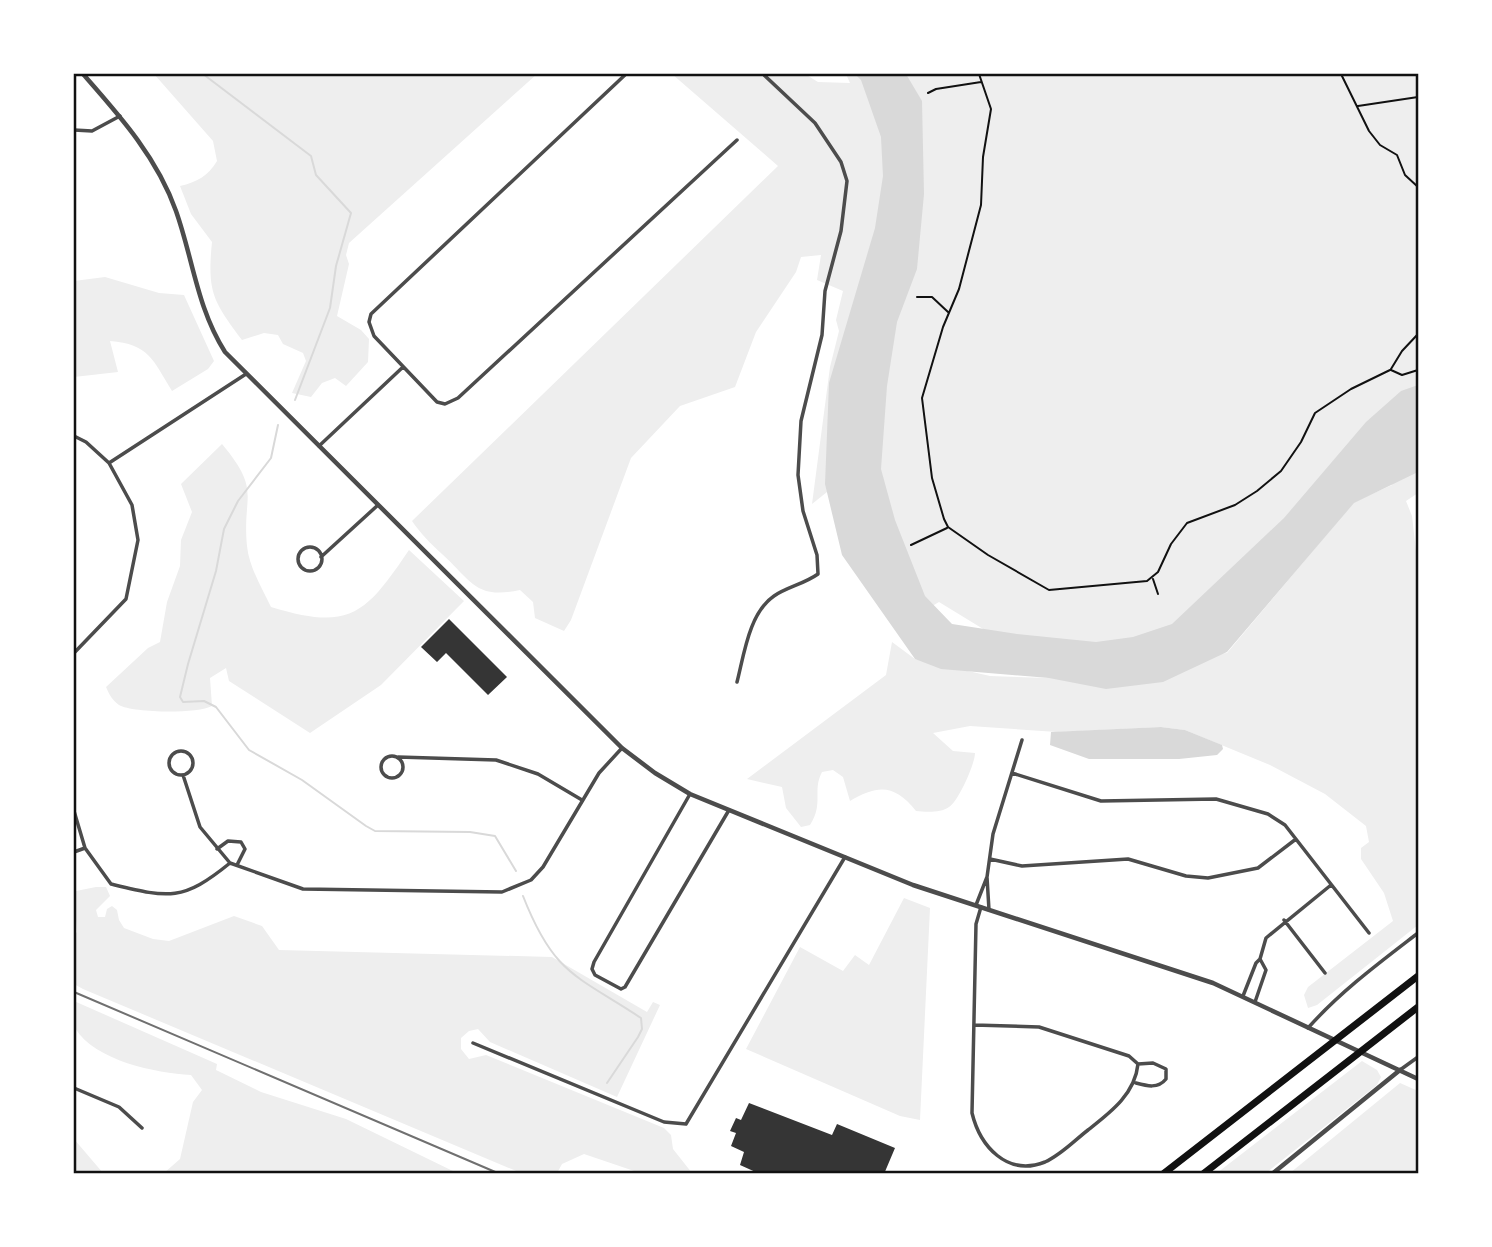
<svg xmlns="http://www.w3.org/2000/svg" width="1492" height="1247" font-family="'PT Sans',sans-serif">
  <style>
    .green { fill: #eee }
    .water { fill: #d9d9d9 }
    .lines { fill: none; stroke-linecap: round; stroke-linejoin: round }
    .stream { stroke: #d9d9d9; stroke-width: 2 }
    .building { fill: #353535 }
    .path { stroke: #111; stroke-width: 2 }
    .minor { stroke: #4c4c4c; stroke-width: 3.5 }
    .tertiary { stroke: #4c4c4c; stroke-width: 4.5 }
    .motorway { stroke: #111; stroke-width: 7 }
    .rail { stroke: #707070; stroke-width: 2 }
    .neatline { fill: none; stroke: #111; stroke-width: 2.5 }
  </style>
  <rect width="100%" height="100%" fill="#fff"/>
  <path class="green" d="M154 74H537L349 243 346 255 349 264 337 316 361 330 369 339 368 362 346 386 335 378 322 383 311 397 292 393 306 361 303 353 283 344 278 335 264 333 242 340C213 301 207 292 212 242L191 214 180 186C197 182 208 176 217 161L213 141Z
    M672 74H805L818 82 850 83 846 74H1418V493L1406 501 1412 516 1418 569V925L1317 1005 1308 1008 1304 995 1308 987 1393 921 1384 893 1361 859V848L1369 842 1366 826 1325 794 1270 765 1185 730 1161 727 1057 732 970 726 933 733 953 751 975 753C975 764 958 802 949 807 941 813 926 812 916 811 895 785 879 784 850 801L843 777 833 770 822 772C812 791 824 803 810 825L801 827 786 808 782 787 747 779 886 675 892 642 915 659 990 676 1049 678 1227 653 1354 502 1392 485 1371 460 1227 643 1024 654 939 602 907 621 842 480 812 504 830 367 839 331 836 320 843 291 817 280 821 255 801 257 796 272 756 332 735 387 680 406 631 458 571 620 564 631 535 618 533 602 520 590C475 600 471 580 442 554 430 543 421 534 412 521L778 166Z
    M105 277 159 293 184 295 214 361 208 369 172 391C153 360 149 344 110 341L118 372 74 377V281Z
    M222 444C262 492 242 494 247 546 249 567 262 588 271 607 350 631 365 615 409 550L464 601 381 685 310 733 229 681 226 668 210 678 212 706C197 714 133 713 119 705 112 700 109 694 106 687L148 648 160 642 167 602 180 566 181 540 192 512 181 484Z
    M96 887H106L110 896 96 910 98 917H105L107 909 112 906 117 910 119 920 124 928 153 939 169 941 234 916 262 926 279 950 552 957 647 1012 653 1002 660 1005 617 1097 490 1042 478 1029 469 1031 461 1038V1049L469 1059 486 1055 664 1128 671 1135 673 1149 692 1173H640L584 1154 562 1164 557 1173H521L83 989 74 984V935L77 932 74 895 76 891Z
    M904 898 930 908 920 1120 900 1116 746 1049 800 947 843 971 855 955 869 965Z
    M74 1001 217 1064 216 1070 261 1092 346 1119 457 1173H164L180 1159 193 1102 202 1090 191 1075C156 1073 95 1061 75 1028 71 1021 73 1009 74 1001Z
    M1362 1061 1377 1070 1381 1077 1377 1085 1266 1173H1217Z
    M1400 1083 1418 1091V1173H1290Z
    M74 1139 103 1173H74Z"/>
  <path class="water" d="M855 74H906L922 101 924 194 917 269 897 322 887 386 881 469 895 520 925 596 952 624 1017 634 1096 642 1133 637 1172 624 1284 518 1366 422 1401 391 1418 385V472L1354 503 1227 652 1163 682 1106 689 1049 678 941 669 915 659 842 555 825 484 829 383 875 228 883 176 881 137 861 80Z
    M1161 727 1185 730 1222 745 1223 749 1217 755 1179 759H1089L1050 745 1051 732Z"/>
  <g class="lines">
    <path class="stream" d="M203 74 311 156 316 175 351 213 336 266 330 308 295 400
      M278 425 271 458 238 501 224 529 216 571 188 664 180 697 183 702 204 701 216 707 249 750 302 780 366 826 375 831 470 832 495 836 516 871
      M523 896C554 975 576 975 641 1018L642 1029 638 1037 607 1083"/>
  </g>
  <path class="building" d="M449 619 507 677 488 695 446 653 437 662 421 647Z
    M749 1103 832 1135 837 1124 895 1148 884 1174H760L740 1165 744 1152 731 1146 736 1133 730 1131 736 1118 741 1120Z"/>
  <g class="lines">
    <path class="path" d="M979 74 991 109 983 157 981 205 959 289 943 327 922 398 932 478 944 519 948 527 988 555 1049 590 1147 581 1158 572 1171 544 1187 523 1235 505 1257 491 1281 471 1301 442 1315 413 1351 389 1390 370
      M1341 74 1369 131 1380 145 1397 155 1405 175 1418 187
      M928 93 936 89 981 82
      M1358 106 1418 97
      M917 297H932L948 312
      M1391 369 1402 351 1418 334
      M1391 370 1402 375 1418 370
      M911 545 947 528
      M1153 579 1158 594"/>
    <path class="minor" d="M626 74 371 314 369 322 374 336 437 402 445 404 458 398 737 140
      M74 130 92 131 120 116
      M74 436 86 442 109 463 132 505 138 540 126 599 74 653
      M319 446 403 367
      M109 463 246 374
      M298 559a12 12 0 1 1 24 0a12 12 0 1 1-24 0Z
      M321 557 378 505
      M737 682C744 655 749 613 774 596 787 587 804 584 818 574L817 555 803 511 798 475 801 421 822 335 825 291 841 231 847 181 841 162 815 123 763 74
      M169 763a12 12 0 1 1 24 0a12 12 0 1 1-24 0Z
      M381 767a11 11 0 1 1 22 0a11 11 0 1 1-22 0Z
      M398 757 496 760 538 774 582 800
      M1012 773 1101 801 1216 799 1268 814 1285 825 1369 933
      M183 775 200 827 230 863
      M690 794 594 962 592 969 595 975 621 989 625 987 729 810
      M74 811 85 848 111 884C169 898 182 902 230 863L303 889 502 892 531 880 543 867 599 773 622 748
      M217 849 228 841 241 842 245 849 237 865
      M74 852 85 848
      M990 859 1022 866 1128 859 1186 876 1208 878 1258 868 1296 839
      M976 905 987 877
      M981 907 976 924 972 1113C980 1146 1007 1177 1045 1162 1061 1155 1075 1140 1088 1130 1111 1112 1135 1094 1138 1064
      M989 910 987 877 993 834 1022 740
      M1284 920 1325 973
      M1243 996 1256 963 1260 959 1266 938 1331 885
      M1255 1002 1266 970 1260 959
      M974 1025 1039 1027 1129 1056 1138 1064 1153 1063 1166 1069V1079C1158 1089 1147 1086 1136 1083
      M1308 1028C1341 991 1379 963 1418 933
      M473 1043 664 1122 686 1124 845 857
      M1400 1070 1418 1057
      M74 1088 119 1107 142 1128"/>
    <path class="tertiary" d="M83 74C119 115 157 157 176 211 193 259 197 308 225 352L622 748 655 773 690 794 913 885 1213 983 1418 1079
      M1272 1174 1400 1070"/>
    <path class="motorway" d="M1163 1174 1418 976
      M1203 1174 1418 1007"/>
    <path class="rail" d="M74 992 500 1174"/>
  </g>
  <rect width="1492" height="1247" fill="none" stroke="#ffffff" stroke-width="150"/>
  <rect x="75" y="75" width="1342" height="1097" class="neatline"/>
</svg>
